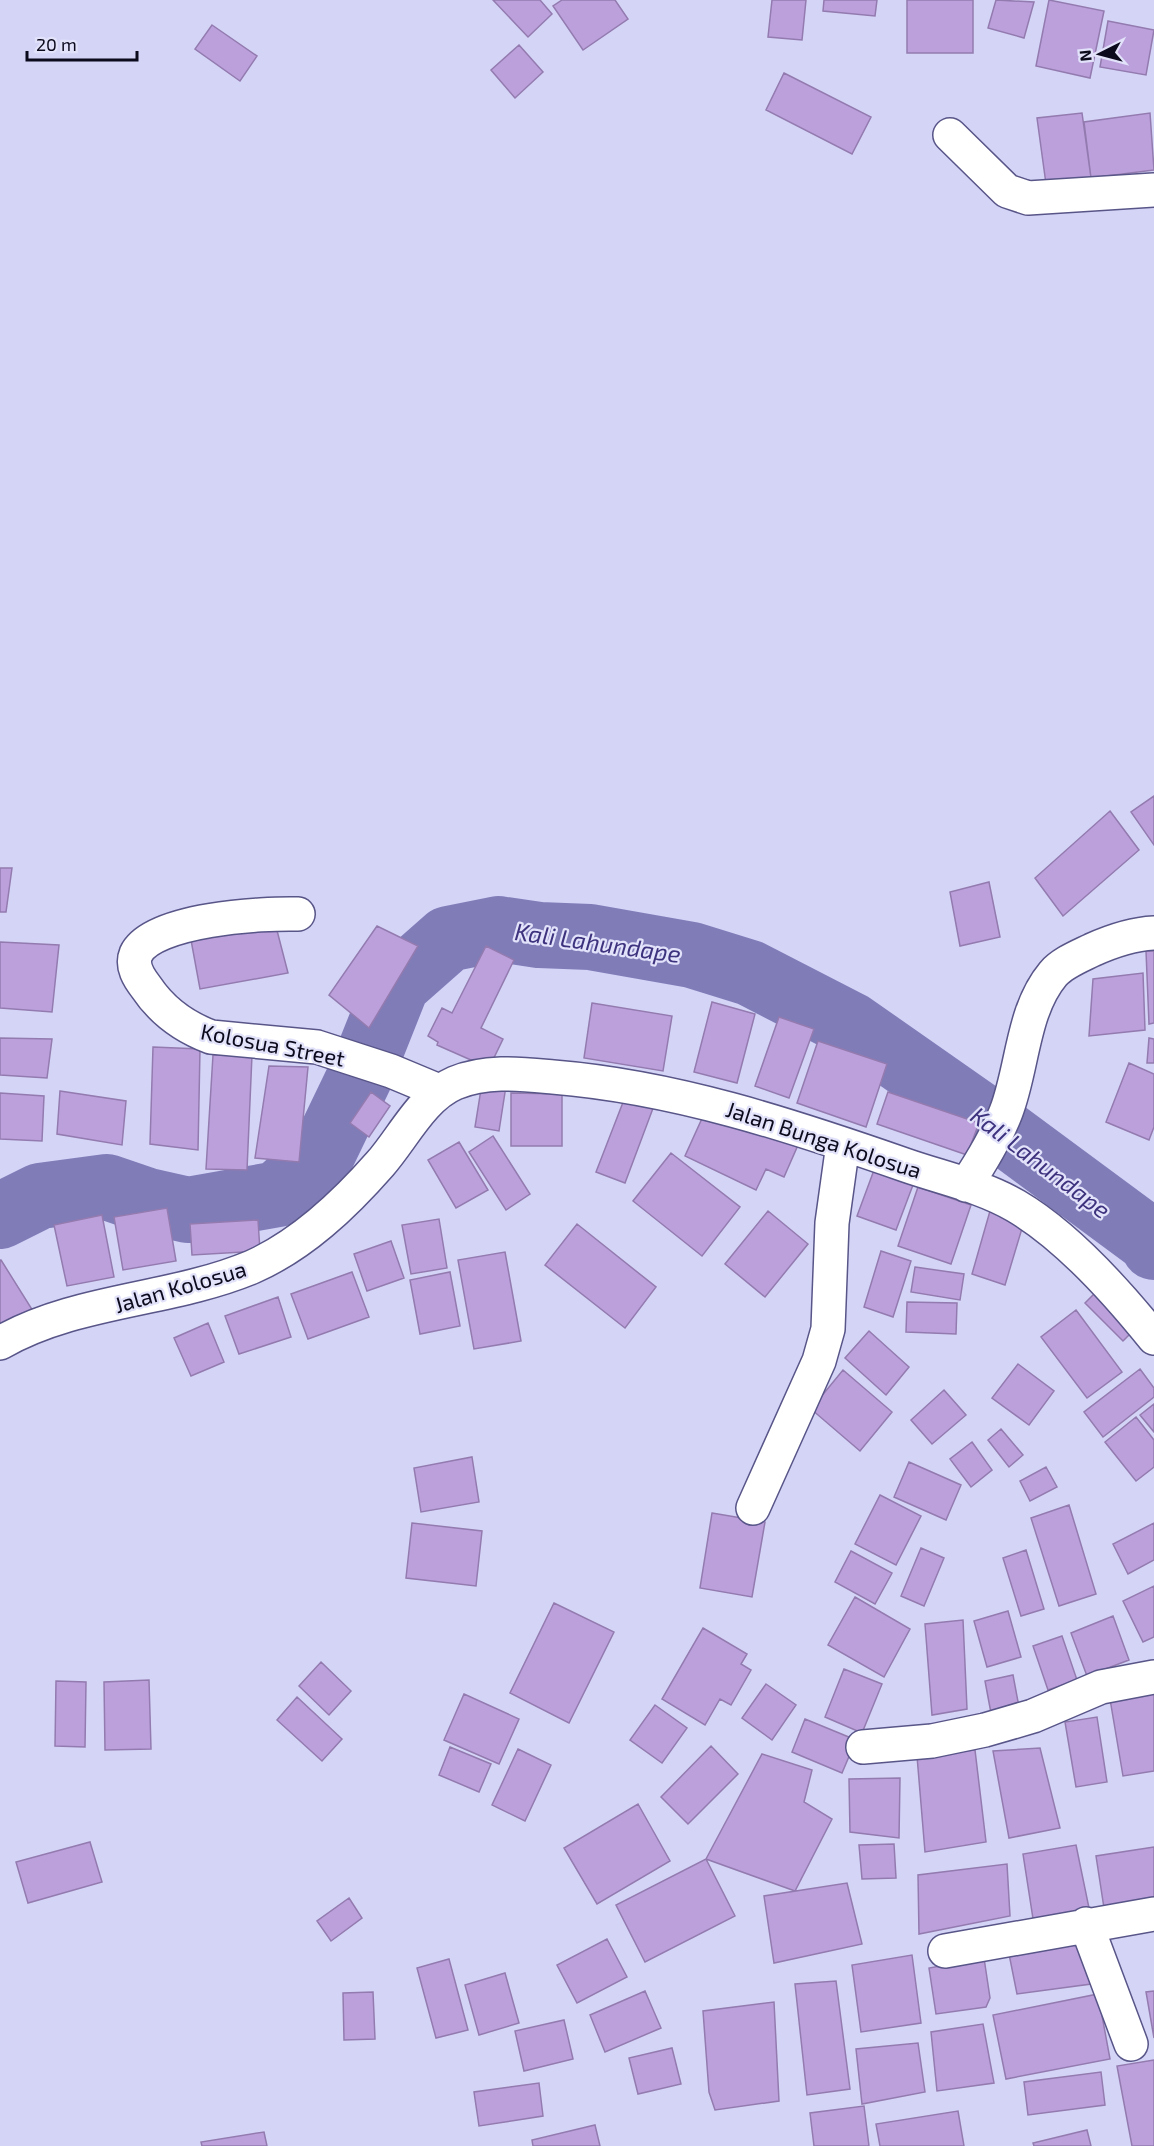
<svg xmlns="http://www.w3.org/2000/svg" width="1154" height="2146" font-family="'Exo 2',sans-serif">
  <style>
    .lines { fill: none; stroke-linecap: round; stroke-linejoin: round }
    .river { stroke: #7f7cb8; stroke-width: 66 }
    .building { fill: #bca0dc; stroke: #937baf; stroke-width: 1.5 }
    .minor-casing { stroke: #585588; stroke-width: 36 }
    .minor { stroke: #fff; stroke-width: 33 }
    .labels { text-anchor: middle; dominant-baseline: central; stroke-width: 4.5; stroke-linejoin: round; paint-order: stroke }
    .street-label { font-size: 22px; fill: #0b091c; stroke: #e2e2fa }
    .water-label { font-size: 24px; font-style: italic; fill: #3d327d; stroke: #e2e2fa }
  </style>
  <rect width="100%" height="100%" fill="#d4d4f7"/>
  <g class="lines">
    <path class="river" d="M0 1216 40 1196 107 1187 148 1201 188 1210 278 1194 323 1153 362 1072 397 984 448 939 498 929 539 935 590 937 692 955 750 973 851 1025 994 1125 1151 1241 1154 1247"/>
  </g>
  <path class="building" d="M493 0H540L552 14 528 37Z
    M562 0H615L628 19 583 50 553 6Z
    M772 0H806L802 40 768 37Z
    M824 0H877L875 16 823 11Z
    M907 0H973V53H907Z
    M996 0 1034 2 1024 38 988 28Z
    M1049 0 1104 11 1090 78 1036 66Z
    M1108 21 1154 30 1146 75 1100 67Z
    M212 25 257 56 240 81 195 49Z
    M519 45 543 72 515 98 491 70Z
    M784 73 871 117 852 154 766 110Z
    M1082 113 1091 178 1046 184 1037 118Z
    M1150 113 1154 170 1091 178 1084 122Z
    M1154 796V845L1131 812Z
    M1110 811 1139 850 1063 916 1035 878Z
    M0 868H12L6 912H0Z
    M989 882 1000 937 960 946 950 892Z
    M273 915 288 973 200 989 189 929Z
    M377 926 418 946 369 1028 329 995Z
    M0 942 59 945 52 1012 0 1008Z
    M486 946 514 960 481 1028 503 1039 489 1068 437 1045 438 1042 428 1036 442 1008 452 1013Z
    M1146 951H1154V1023L1149 1024Z
    M1143 973 1145 1030 1089 1036 1093 979Z
    M712 1002 755 1014 737 1083 694 1072Z
    M592 1003 672 1016 663 1071 584 1058Z
    M779 1017 814 1029 789 1098 755 1086Z
    M0 1038 52 1039 47 1078 0 1075Z
    M1149 1038 1154 1039V1063H1147Z
    M818 1041 887 1064 866 1127 797 1103Z
    M153 1047 200 1049 198 1150 150 1144Z
    M213 1055H252L247 1170 206 1169Z
    M1129 1063 1154 1074V1127L1149 1140 1106 1122Z
    M269 1066 308 1067 299 1162 255 1158Z
    M482 1083 506 1086 499 1131 475 1127Z
    M60 1091 126 1101 122 1145 57 1134Z
    M371 1092 390 1106 369 1137 350 1123Z
    M627 1092 655 1103 625 1183 596 1172Z
    M888 1092 979 1123 967 1155 877 1124Z
    M0 1093 44 1096 42 1141 0 1139Z
    M511 1093 562 1094V1146H511Z
    M709 1103 798 1145 784 1177 766 1169 756 1190 685 1156Z
    M493 1136 530 1194 506 1210 469 1152Z
    M459 1142 488 1190 456 1208 428 1160Z
    M671 1153 740 1207 702 1256 633 1201Z
    M877 1162 916 1177 896 1230 857 1216Z
    M918 1187 971 1205 951 1264 898 1246Z
    M992 1204 1026 1215 1005 1285 972 1274Z
    M167 1208 176 1261 123 1270 114 1217Z
    M768 1211 808 1244 765 1297 725 1264Z
    M102 1215 114 1277 67 1286 54 1225Z
    M439 1219 447 1268 411 1274 402 1225Z
    M258 1220 260 1251 192 1255 190 1224Z
    M577 1224 656 1287 625 1328 545 1265Z
    M391 1241 404 1278 367 1291 354 1254Z
    M881 1251 911 1261 893 1317 864 1307Z
    M505 1252 521 1341 474 1349 458 1260Z
    M1 1260 33 1311 0 1332V1260Z
    M915 1267 964 1274 960 1300 911 1292Z
    M352 1272 369 1317 308 1339 291 1294Z
    M450 1272 460 1326 420 1334 410 1280Z
    M1102 1286 1140 1324 1123 1341 1085 1303Z
    M278 1297 291 1337 239 1354 225 1316Z
    M907 1302 957 1303 956 1334 906 1332Z
    M1076 1310 1122 1372 1087 1398 1041 1337Z
    M208 1323 224 1362 191 1376 174 1338Z
    M869 1331 909 1367 886 1395 845 1358Z
    M1018 1364 1054 1391 1029 1425 992 1398Z
    M1140 1369 1154 1388V1397L1103 1437 1084 1412Z
    M843 1370 892 1412 860 1451 811 1409Z
    M944 1390 966 1415 932 1444 911 1420Z
    M1154 1404V1432L1140 1415Z
    M1136 1417 1154 1440V1467L1136 1481 1105 1442Z
    M1001 1429 1023 1455 1009 1467 988 1440Z
    M972 1442 992 1470 971 1487 950 1459Z
    M472 1457 479 1502 421 1512 414 1468Z
    M909 1462 961 1485 946 1520 894 1497Z
    M1046 1467 1057 1487 1030 1501 1020 1481Z
    M880 1495 921 1516 896 1565 855 1544Z
    M1069 1505 1096 1594 1059 1606 1031 1518Z
    M712 1513 765 1522 752 1597 700 1588Z
    M412 1523 482 1531 476 1586 406 1578Z
    M1154 1523V1560L1128 1574 1113 1544Z
    M921 1548 944 1558 924 1606 901 1596Z
    M1026 1550 1044 1609 1021 1616 1003 1558Z
    M851 1551 892 1573 875 1604 835 1582Z
    M1154 1586V1637L1143 1642 1123 1601Z
    M855 1597 910 1629 884 1677 828 1645Z
    M554 1603 614 1632 569 1723 510 1693Z
    M1008 1611 1021 1657 987 1667 974 1621Z
    M1113 1616 1129 1660 1087 1676 1071 1633Z
    M963 1620 967 1709 932 1715 925 1624Z
    M703 1628 747 1654 741 1664 751 1670 731 1705 720 1699 705 1725 662 1699Z
    M1062 1636 1077 1680 1048 1690 1033 1646Z
    M321 1662 351 1691 329 1715 299 1686Z
    M844 1669 882 1684 862 1733 825 1717Z
    M1013 1675 1019 1707 991 1713 985 1681Z
    M149 1680 151 1749 105 1750 104 1682Z
    M56 1681 86 1682 85 1747 55 1746Z
    M766 1684 796 1705 772 1740 742 1718Z
    M1154 1692V1771L1123 1776 1110 1699Z
    M464 1694 519 1719 499 1764 444 1740Z
    M297 1697 342 1739 322 1761 277 1720Z
    M655 1705 687 1728 662 1763 630 1740Z
    M1097 1717 1107 1782 1076 1787 1065 1722Z
    M805 1719 856 1740 842 1773 792 1752Z
    M711 1746 738 1774 688 1824 661 1797Z
    M450 1747 491 1764 479 1792 439 1775Z
    M1040 1748 1060 1828 1009 1838 993 1751Z
    M518 1749 551 1765 525 1821 492 1805Z
    M975 1750 986 1842 925 1852 917 1756Z
    M762 1754 812 1770 804 1802 832 1819 795 1891 706 1859Z
    M900 1778 899 1838 850 1832 849 1779Z
    M638 1804 670 1861 597 1904 564 1848Z
    M90 1842 102 1882 28 1903 16 1862Z
    M894 1844 896 1878 862 1879 859 1845Z
    M1076 1845 1089 1908 1034 1925 1023 1854Z
    M1154 1847V1900L1104 1908 1096 1856Z
    M706 1859 735 1916 645 1962 616 1905Z
    M1007 1864 1010 1916 919 1934 918 1875Z
    M847 1883 862 1944 774 1963 764 1896Z
    M349 1898 362 1918 331 1941 317 1921Z
    M607 1939 627 1977 577 2003 557 1965Z
    M1082 1940 1091 1984 1017 1994 1009 1954Z
    M912 1955 921 2023 861 2032 852 1965Z
    M984 1958 990 1998 986 2007 936 2014 929 1968Z
    M449 1959 468 2030 436 2038 417 1968Z
    M505 1973 519 2023 479 2035 465 1985Z
    M836 1981 850 2089 807 2095 795 1984Z
    M645 1991 661 2028 605 2052 590 2015Z
    M1154 1991V2038L1146 1992Z
    M373 1992 375 2039 344 2040 343 1993Z
    M1098 1994 1110 2059 1006 2079 993 2015Z
    M774 2002 779 2101 715 2110 709 2092 703 2011Z
    M564 2020 573 2059 524 2071 515 2031Z
    M983 2024 994 2083 937 2091 931 2032Z
    M918 2043 925 2092 862 2104 856 2049Z
    M672 2048 681 2084 638 2094 629 2058Z
    M1154 2060V2146H1132L1117 2066Z
    M1101 2072 1105 2105 1028 2115 1024 2082Z
    M539 2083 543 2116 479 2126 474 2092Z
    M864 2106 869 2146H814L810 2113Z
    M958 2111 964 2146H880L876 2124Z
    M595 2125 600 2146H533L532 2140Z
    M1087 2130 1091 2146H1034L1033 2143Z
    M264 2132 267 2146H202L201 2142Z"/>
  <g class="lines">
    <defs>
      <path id="minor" d="M950 135 1007 191 1028 198 1154 190
        M298 914C264 913 152 919 136 954 131 966 139 978 146 987 162 1011 184 1027 211 1037L317 1047 391 1071 439 1091
        M966 1185C982 1161 996 1138 1006 1112 1023 1068 1022 1011 1053 974 1062 963 1080 956 1092 950 1112 941 1132 934 1154 933
        M0 1343C76 1299 171 1301 252 1267 302 1245 344 1205 380 1164 403 1138 422 1097 455 1083 487 1070 520 1074 553 1077 675 1087 790 1125 905 1165 942 1178 982 1186 1016 1206 1067 1236 1117 1292 1154 1338
        M753 1508 819 1361 828 1329 832 1223 843 1144
        M863 1747 932 1741 985 1730 1033 1716 1101 1687 1154 1677
        M1086 1924 1131 2044
        M945 1951 1154 1914"/>
    </defs>
    <use href="#minor" class="minor-casing"/>
    <use href="#minor" class="minor"/>
  </g>
  <g class="labels">
    <g class="street-label">
      <text transform="translate(273 1044) rotate(11)">Kolosua Street</text>
      <text transform="translate(824 1139) rotate(18)">Jalan Bunga Kolosua</text>
      <text transform="translate(180 1286) rotate(-16)">Jalan Kolosua</text>
    </g>
    <g class="water-label">
      <text transform="translate(598 942) rotate(8)">Kali Lahundape</text>
      <text transform="translate(1041 1162) rotate(37)">Kali Lahundape</text>
    </g>
  </g>
  <g transform="translate(1100 54) rotate(264)" stroke="#e2e2fa" stroke-width="4.5" paint-order="stroke">
  <path d="M0-4.5L10 22L0 15L-10 22Z" fill="#0b091c"/>
  <text y="-9" font-size="16" font-weight="bold" text-anchor="middle" fill="#0b091c">N</text>
  </g>
  <path d="M27 51v9h110v-9" fill="none" stroke="#0b091c" stroke-width="3"/>
  <text x="36" y="51" font-size="18" fill="#0b091c" stroke="#e2e2fa" stroke-width="4.5" paint-order="stroke">20 m</text>
</svg>
